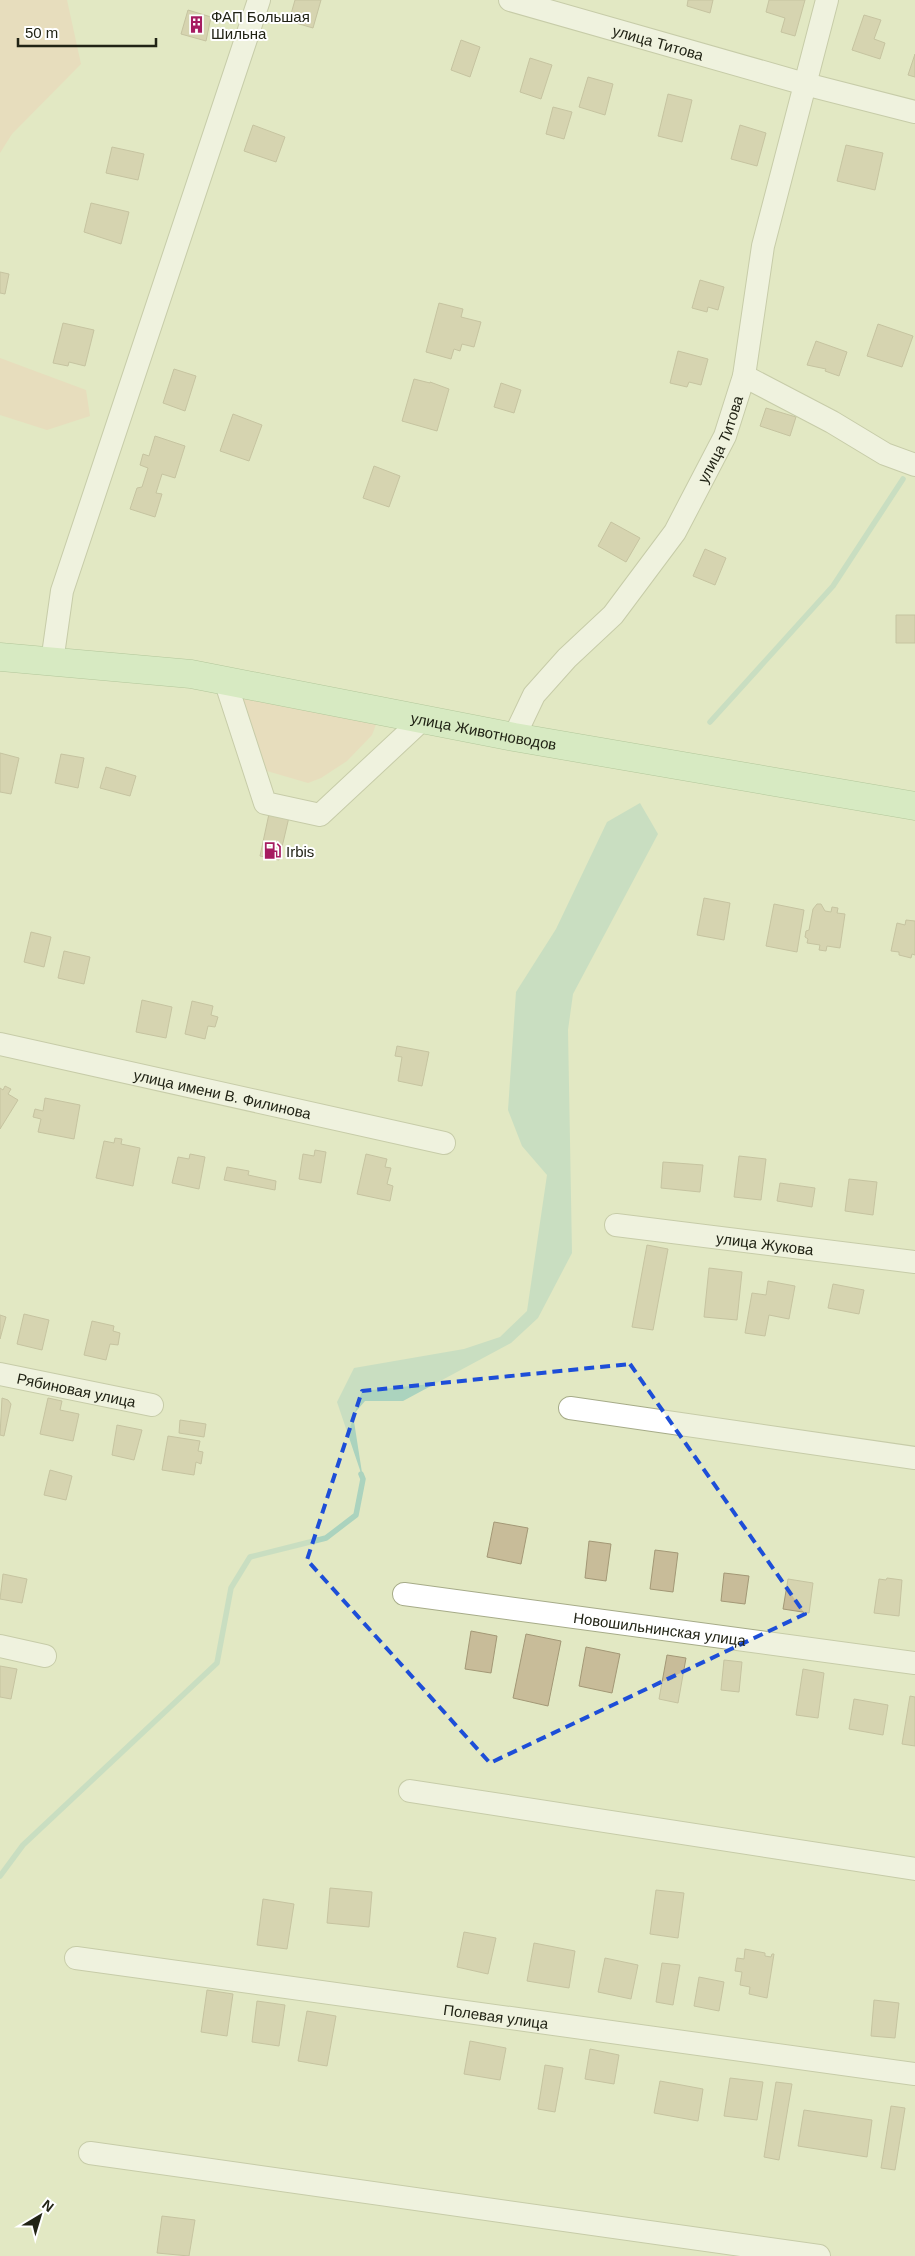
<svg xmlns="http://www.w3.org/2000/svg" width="915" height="2256" font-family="Arial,sans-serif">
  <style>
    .green { fill: #edd1b5 }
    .water { fill: #abd3be }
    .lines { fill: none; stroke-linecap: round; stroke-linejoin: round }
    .stream { stroke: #abd3be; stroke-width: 5.5 }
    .building { fill: #c8bc99; stroke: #a39876 }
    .minor-casing { stroke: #a6ab88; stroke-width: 24 }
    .major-casing { stroke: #799f6a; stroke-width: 29 }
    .minor { stroke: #fff; stroke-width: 22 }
    .major { stroke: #cbeec1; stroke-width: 28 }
    .marked { fill: none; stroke: #1d4ed8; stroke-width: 4; stroke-dasharray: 10 6; stroke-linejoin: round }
    .labels { text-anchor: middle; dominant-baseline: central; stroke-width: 4; stroke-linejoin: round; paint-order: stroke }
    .poi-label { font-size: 15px; fill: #212315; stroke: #fff; text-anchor: start }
    .street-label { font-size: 15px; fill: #212315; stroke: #fff }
  </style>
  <rect width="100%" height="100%" fill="#e2e8c3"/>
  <path class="green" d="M0 0H67L81 64 12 134 0 153Z
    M0 358 86 390 90 416 47 430 0 415Z
    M249 695 378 719 372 735 347 761 321 778 308 783 267 771 252 757 239 702Z"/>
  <path class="water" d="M640 803 658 834 573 994 568 1030 572 1253 538 1318 511 1343 403 1401H365L353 1415 363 1479 337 1402 354 1368 464 1349 500 1337 527 1311 547 1175 522 1146 508 1110 516 992 556 929 607 822Z"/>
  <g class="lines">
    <path class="stream" d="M710 722 833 586 903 479
      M0 1876 23 1845 217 1663 231 1588 250 1557 326 1538 356 1515 363 1479 361 1474"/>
  </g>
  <path class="building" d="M295 0H321L313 28 289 21Z
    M688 0H713L710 13 687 6Z
    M769 0H805L795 36 781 32 785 18 766 12Z
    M188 10 211 17 206 41 181 34Z
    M864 15 881 20 874 39 885 43 880 59 852 50Z
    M461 40 480 47 470 77 451 70Z
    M915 54V77L908 75Z
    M530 58 552 65 541 99 520 92Z
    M588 77 613 84 605 115 579 107Z
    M668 94 692 100 682 142 658 136Z
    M553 107 572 112 564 139 546 134Z
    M253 125 285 137 276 162 244 151Z
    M740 125 766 133 757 166 731 159Z
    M846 145 883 153 875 190 837 181Z
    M112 147 144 154 138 180 106 173Z
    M91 203 129 212 121 244 84 232Z
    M0 272 9 274 5 294 0 293Z
    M700 280 724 287 718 310 708 307 707 312 692 308Z
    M439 303 463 309 461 317 481 322 474 347 462 344 460 351 454 349 451 359 426 352Z
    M63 323 94 330 85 366 69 362 68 366 53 363Z
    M878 324 913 336 902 367 867 356Z
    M816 341 847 352 839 376 825 371 826 369 807 365Z
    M678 351 708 359 701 385 689 382 687 387 670 383Z
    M174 369 196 376 185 411 163 403Z
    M414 379 430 383V382L449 389 437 431 402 421Z
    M501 383 521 390 514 413 494 407Z
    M766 408 796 417 790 436 760 426Z
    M233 414 262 425 249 461 220 451Z
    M155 436 185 446 175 478 162 474 156 493 162 494 155 517 130 509 137 488 142 487 148 468 140 465 143 454 149 456Z
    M374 466 400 476 389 507 363 498Z
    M611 522 640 538 626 562 598 546Z
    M705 549 726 558 715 585 693 576Z
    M896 615H915V643H896Z
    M0 753 19 758 11 794 0 792Z
    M61 754 84 758 78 788 55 783Z
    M106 767 136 776 130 796 100 788Z
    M273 795 293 800 282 847 263 842Z
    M263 842 282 847 279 860 260 856Z
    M704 898 730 903 724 940 697 935Z
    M774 904 804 910 797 952 766 946Z
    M817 904H821L825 911 831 912 832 907 838 908 837 913 845 914 840 948 827 946 826 951 819 950 820 945 807 943 808 939 805 937 806 931 809 930 813 909Z
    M906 920 915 921V955L912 954 911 958 899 955V952L891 951 897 923 905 925Z
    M31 932 51 937 44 967 24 962Z
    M64 951 90 957 84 984 58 978Z
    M142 1000 172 1007 166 1038 136 1032Z
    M192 1001 213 1006 211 1015 218 1017 215 1027 208 1026 205 1039 185 1034Z
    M397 1046 429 1052 422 1086 398 1081 402 1057 395 1056Z
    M5 1086 11 1089 8 1094 18 1100 0 1129V1088L3 1090Z
    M45 1098 80 1105 74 1139 38 1132 41 1119 33 1117 35 1109 43 1111Z
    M115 1138 122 1139 121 1144 140 1148 133 1186 96 1178 104 1141 114 1143Z
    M315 1150 326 1152 321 1183 299 1179 303 1154 314 1156Z
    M190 1154 205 1157 199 1189 172 1183 178 1157 189 1159Z
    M366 1154 387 1159 385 1167 391 1168 387 1184 393 1186 390 1201 357 1194Z
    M739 1156 766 1159 761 1200 734 1197Z
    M663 1162 703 1165 700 1192 661 1188Z
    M227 1167 249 1171 248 1175 276 1181 275 1190 224 1180Z
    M849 1179 877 1182 873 1215 845 1211Z
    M780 1183 815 1188 812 1207 777 1201Z
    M647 1245 668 1249 653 1330 632 1327Z
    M709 1268 742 1272 737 1320 704 1317Z
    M768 1281 795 1286 789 1319 769 1315 765 1336 745 1333 752 1293 766 1295Z
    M833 1284 864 1290 859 1314 828 1308Z
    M24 1314 49 1320 42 1350 17 1344Z
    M0 1315 6 1317 0 1339Z
    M92 1321 114 1326 113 1331 120 1333 118 1345 110 1344 106 1360 84 1355Z
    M2 1398 8 1400 11 1404 4 1436 0 1435Z
    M48 1398 62 1401 60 1410 79 1414 73 1441 40 1434Z
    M180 1420 206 1424 204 1437 179 1433Z
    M117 1425 142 1430 134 1460 112 1455Z
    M168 1436 200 1441 198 1451 203 1452 201 1464 196 1462 194 1475 162 1470Z
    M50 1470 72 1476 66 1500 44 1495Z
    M494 1522 528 1528 521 1564 487 1557Z
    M589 1541 611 1544 606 1581 585 1578Z
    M655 1550 678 1553 673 1592 650 1589Z
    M724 1573 749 1576 745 1604 721 1601Z
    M3 1574 27 1579 22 1603 0 1599Z
    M887 1578 902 1580 899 1616 874 1613 879 1579 886 1580Z
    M788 1579 813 1583 809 1613 783 1609Z
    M471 1631 497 1636 491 1673 465 1669Z
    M526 1634 561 1641 548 1706 513 1698Z
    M586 1647 620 1654 612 1693 579 1686Z
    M667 1655 686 1658 678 1703 659 1699Z
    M724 1660 742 1662 739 1692 721 1690Z
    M0 1666 17 1669 11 1699 0 1697Z
    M803 1669 824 1673 818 1718 796 1715Z
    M910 1696 915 1697V1746L902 1744Z
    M854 1699 888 1705 883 1735 849 1729Z
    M330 1888 372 1892 369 1927 327 1923Z
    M656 1890 684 1893 678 1938 650 1934Z
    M263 1899 294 1904 287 1949 257 1945Z
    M464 1932 496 1938 488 1974 457 1967Z
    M534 1943 575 1951 569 1988 527 1981Z
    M745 1949 765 1953V1956L771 1957 772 1954H774L767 1998 749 1994 750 1987 740 1985 742 1972 735 1971 737 1958 744 1959Z
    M605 1958 638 1965 631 1999 598 1992Z
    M662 1963 680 1965 673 2005 656 2002Z
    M699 1977 724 1982 719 2011 694 2006Z
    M207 1990 233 1994 227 2036 201 2032Z
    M874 2000 899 2003 895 2038 871 2036Z
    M257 2001 285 2005 279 2046 252 2042Z
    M307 2011 336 2016 327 2066 298 2061Z
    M470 2041 506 2048 500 2080 464 2074Z
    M590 2049 619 2055 614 2084 585 2079Z
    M545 2065 563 2068 555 2112 538 2109Z
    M730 2078 763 2082 757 2120 724 2116Z
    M660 2081 703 2089 698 2121 654 2113Z
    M776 2082 792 2084 779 2160 764 2157Z
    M891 2106 905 2108 895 2170 881 2168Z
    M804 2110 872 2120 867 2157 798 2146Z
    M162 2216 195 2220 189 2256 157 2253Z"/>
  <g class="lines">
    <defs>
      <g id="minor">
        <path id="s1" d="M510 0 805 84 915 112"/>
        <path d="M744 376 832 422 885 454 915 465"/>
        <path d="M52 662 62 591 259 0"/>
        <path d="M225 680 265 803 320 815 423 719"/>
        <path id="s2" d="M514 737 534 695 567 658 613 615 675 532 725 436 744 376 763 246 827 0"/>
        <path id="s3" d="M0 1044 444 1143"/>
        <path id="s4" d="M616 1225 915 1262"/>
        <path id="s5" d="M0 1374 152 1405"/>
        <path d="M570 1408 915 1458"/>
        <path id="s6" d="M404 1594 915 1663"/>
        <path d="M0 1646 45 1656"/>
        <path d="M410 1791 915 1869"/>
        <path id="s7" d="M76 1958 915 2074"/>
        <path d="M90 2153 819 2256"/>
      </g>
      <g id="major">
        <path id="s8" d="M0 657 191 674 514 737 915 806"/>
      </g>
    </defs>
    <use href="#minor" class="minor-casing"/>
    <use href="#major" class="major-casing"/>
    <use href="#minor" class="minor"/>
    <use href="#major" class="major"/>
  </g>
  <path d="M0 0H915V2256H0ZM630 1364 805 1614 490 1763 307 1560 362 1391Z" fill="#e2e8c3" fill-opacity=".55" fill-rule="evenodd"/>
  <path class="marked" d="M630 1364 805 1614 490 1763 307 1560 362 1391Z"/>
  <defs>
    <symbol id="building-bare" viewBox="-9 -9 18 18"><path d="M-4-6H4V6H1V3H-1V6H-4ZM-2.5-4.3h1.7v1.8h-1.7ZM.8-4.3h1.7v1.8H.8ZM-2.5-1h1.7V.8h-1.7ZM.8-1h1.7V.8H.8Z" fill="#a61b60" stroke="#fff" stroke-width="2.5" paint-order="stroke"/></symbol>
    <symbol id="fuel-bare" viewBox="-9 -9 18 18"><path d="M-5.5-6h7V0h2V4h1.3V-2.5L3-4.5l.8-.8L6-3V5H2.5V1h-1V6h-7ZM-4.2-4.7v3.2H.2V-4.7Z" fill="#a61b60" stroke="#fff" stroke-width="2.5" paint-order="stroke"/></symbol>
  </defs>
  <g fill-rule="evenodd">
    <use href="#building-bare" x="184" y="12" width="25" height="25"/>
    <use href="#fuel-bare" x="260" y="838" width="25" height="25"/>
  </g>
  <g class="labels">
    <g class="poi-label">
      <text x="211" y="16">ФАП Большая<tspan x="211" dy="17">Шильна</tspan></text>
      <text x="286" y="851">Irbis</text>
    </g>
    <g class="street-label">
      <text stroke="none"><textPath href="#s1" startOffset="154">улица Титова</textPath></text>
      <text stroke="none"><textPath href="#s2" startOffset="366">улица Титова</textPath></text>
      <text stroke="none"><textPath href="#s8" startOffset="490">улица Животноводов</textPath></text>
      <text stroke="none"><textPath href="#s3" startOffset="228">улица имени В. Филинова</textPath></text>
      <text stroke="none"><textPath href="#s4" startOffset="150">улица Жукова</textPath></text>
      <text stroke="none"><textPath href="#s5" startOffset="78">Рябиновая улица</textPath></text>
      <text stroke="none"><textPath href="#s6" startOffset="258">Новошильнинская улица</textPath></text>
      <text stroke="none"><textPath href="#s7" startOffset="424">Полевая улица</textPath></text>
    </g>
  </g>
  <g transform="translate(40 2216) rotate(38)" stroke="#ffffff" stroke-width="4" paint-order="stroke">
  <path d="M0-4L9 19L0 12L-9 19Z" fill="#212315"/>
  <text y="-8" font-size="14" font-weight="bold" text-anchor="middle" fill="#212315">N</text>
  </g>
  <path d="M18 38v8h138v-8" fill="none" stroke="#212315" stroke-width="2.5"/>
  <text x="25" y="38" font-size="15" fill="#212315" stroke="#ffffff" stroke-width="4" paint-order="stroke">50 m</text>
</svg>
